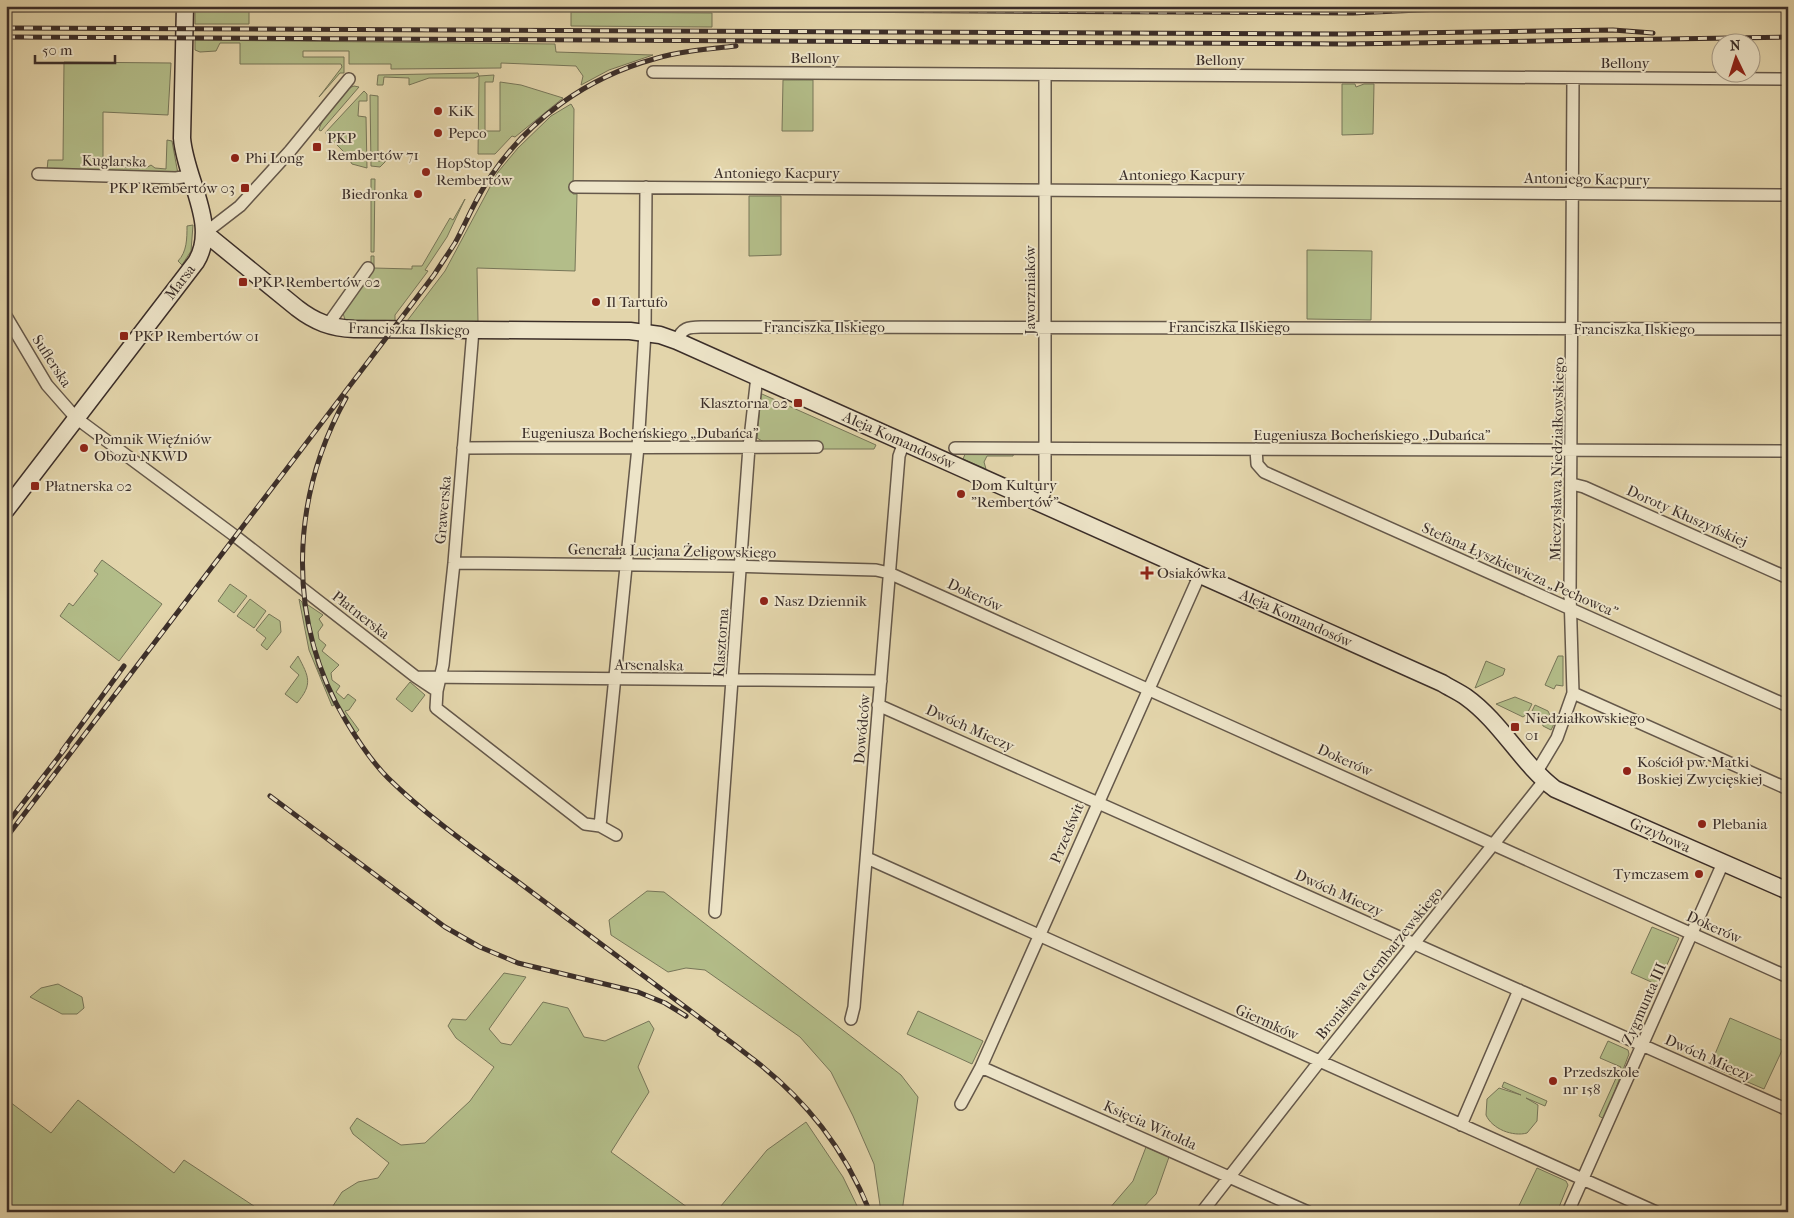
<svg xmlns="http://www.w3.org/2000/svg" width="1794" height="1218" font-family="'IM FELL French Canon',serif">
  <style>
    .green { fill: #b3bd89; stroke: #777659 }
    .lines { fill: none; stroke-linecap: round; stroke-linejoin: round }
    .street-casing { stroke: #65584a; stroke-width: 14 }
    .secondary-casing { stroke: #3b2e29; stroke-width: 19 }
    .street { stroke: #ede4c8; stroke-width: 11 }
    .secondary { stroke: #ede4c8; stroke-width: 16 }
    .rail-casing { stroke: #3b2e29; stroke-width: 5 }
    .rail { stroke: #ede4c8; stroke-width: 3; stroke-dasharray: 9; stroke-linecap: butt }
    .poi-dot { fill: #8f2418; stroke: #ede4c8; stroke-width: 2 }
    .labels { text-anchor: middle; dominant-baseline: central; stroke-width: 4; stroke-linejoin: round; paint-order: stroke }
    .street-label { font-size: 15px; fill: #3b2e29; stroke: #ede4c8 }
    .poi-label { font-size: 15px; fill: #3b2e29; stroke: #ede4c8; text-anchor: start }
  </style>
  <rect width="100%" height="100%" fill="#e3d5ab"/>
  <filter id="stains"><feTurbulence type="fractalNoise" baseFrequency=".004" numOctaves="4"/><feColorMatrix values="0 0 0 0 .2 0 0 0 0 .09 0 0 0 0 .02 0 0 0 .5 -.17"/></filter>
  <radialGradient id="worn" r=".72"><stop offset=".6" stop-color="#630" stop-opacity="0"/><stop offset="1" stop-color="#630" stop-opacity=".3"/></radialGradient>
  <path class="green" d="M195 10H249V24H195Z
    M571 12 712 13V27L571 26Z
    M195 40 555 44 556 52 653 55 609 70 581 85 583 76 576 66 501 63V68L391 69V64H349V51H303V57H344V73H340L319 97 342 67 341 64H240V43H220L216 51 200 52 195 50Z
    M64 62 171 63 168 115 103 112V167L139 168 142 165 146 168 151 165 155 168 166 169 167 140 172 141 178 174 47 170 48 160H63Z
    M478 73 479 76 494 75 493 82H485V131H500V82L521 85 563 98 515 137 512 136 495 154H478L479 76 474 78H429L409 85V78L384 77 383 85H377L378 75Z
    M783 80H813V131H782Z
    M1342 84H1355L1356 87 1364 84H1374L1373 134 1342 135Z
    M354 86 359 87 321 131 319 130C321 119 343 89 354 86Z
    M364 91 367 94V101H359L358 116 366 117 367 168 352 164 345 153 325 133Z
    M370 95 378 96V161H386L380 167 371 166Z
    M571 104 574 109 573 194H577L575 271 477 268 478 322 407 321 445 271 498 172 518 148 551 116Z
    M371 179H375L374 252H371Z
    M749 196H781V255L749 256Z
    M465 199 447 237 425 270 428 271 395 315V321L345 320 343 313 371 269V256H374V268L412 269V266H422L450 218 453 220Z
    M193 225 191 251 182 265 178 261C187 252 187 238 187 226Z
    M1307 250 1372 251 1371 320 1307 319Z
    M762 394 876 445 874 449H820L764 442 757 438 761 395Z
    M966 452 1014 453 1013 456H987L984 462 986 469 963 459Z
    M102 560 162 604 119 661 60 616 69 603 73 606 98 574 94 571Z
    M230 584 247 596 234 613 218 601Z
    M250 599 266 611 254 628 237 616Z
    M299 599 302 602 318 670 334 705 332 706 309 650Z
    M305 603 323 615 319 619 323 625 318 632 319 639 326 645 322 651 339 665 331 673 332 680 340 686 336 692 344 699 348 694 356 700 349 710 345 711 359 730 356 733C328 695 312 649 305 603Z
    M269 614 280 621 281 632 267 650 261 645 266 638 256 630Z
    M298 656C309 677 313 684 297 703L285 694 299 675 290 667Z
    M1558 656H1563V686L1556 685 1554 689 1545 685Z
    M1486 661 1505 669 1503 675 1475 688Z
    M410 682 425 695 412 712 396 699Z
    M1515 697 1532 704 1527 714 1523 717 1496 704Z
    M1535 705 1548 711 1554 724 1551 730 1543 726 1540 717 1531 713Z
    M647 891 664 892 901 1075 918 1097 902 1212H881L874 1164 853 1116 831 1072 800 1037 705 970 686 968 668 972 611 935 609 920Z
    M1652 927 1679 938 1658 985 1631 973Z
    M504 973 526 977 489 1029 501 1043 511 1045 543 1002 568 1008 584 1037 605 1041 649 1021 654 1029 638 1067 649 1092 611 1152 691 1210 710 1212H329L342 1192 358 1182 378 1178 389 1163 353 1134 350 1128 357 1118 401 1145 425 1143 470 1101 494 1067 456 1038 448 1026 452 1019 466 1020Z
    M58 984 82 997 84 1008 77 1014H62L30 997 41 988Z
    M918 1011 983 1041 972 1064 907 1034Z
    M1730 1018 1786 1042 1764 1089 1710 1066Z
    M1608 1041 1628 1050 1629 1054 1604 1119 1599 1116 1621 1067 1600 1058Z
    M1504 1082 1547 1101 1545 1106 1526 1098 1538 1105 1537 1121 1527 1133C1513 1137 1492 1129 1486 1115L1487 1099 1499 1088 1521 1095 1502 1087Z
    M6 1099 51 1133 78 1100 174 1173 184 1160 263 1212H6Z
    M806 1122 843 1177 860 1212H716L767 1150Z
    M1146 1147 1169 1157 1156 1194 1139 1212H1113L1109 1209 1133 1181Z
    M1537 1168 1566 1181 1568 1185 1557 1212H1516Z"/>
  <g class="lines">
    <defs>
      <path id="street" d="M653 72 1788 79
        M38 174 176 178 189 176
        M575 187 1788 195
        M205 233 240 206 290 151 349 79
        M6 316 47 385 76 418 235 536 416 677 437 691
        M327 326 368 268
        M473 330 454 563 443 665 437 691 436 708 585 824 600 826 616 835
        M677 341C682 328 688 327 701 327L1788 329
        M463 448 817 447
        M955 448 1788 451
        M1256 449 1257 464 1264 472 1788 706
        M1572 484 1584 487 1788 578
        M1040 503 1045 492V75
        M454 563 730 566 876 570 889 573 1788 977
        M416 677 881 681
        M1573 693 1788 789
        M878 705 1788 1110
        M1536 773 1557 738 1573 693 1570 593 1573 78
        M600 826 638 447 645 332 646 187
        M867 858 1656 1212
        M715 912 749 447 757 376
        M851 1019 854 1007 899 456 904 442
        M981 1067 1308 1212
        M961 1104 981 1067 1200 574
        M1461 1125 1519 990
        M1202 1212 1319 1062 1544 781
        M1568 1212 1723 863"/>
      <path id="secondary" d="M205 233 297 308C315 322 331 328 354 329L630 331 660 335 677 341 1442 683C1450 688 1459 692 1466 697 1501 722 1521 763 1555 789L1788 891
        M6 510 196 262C219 225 185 179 182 138L185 6"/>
    </defs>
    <use href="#street" class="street-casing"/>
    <use href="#secondary" class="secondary-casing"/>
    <use href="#street" class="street"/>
    <use href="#secondary" class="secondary"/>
    <defs>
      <path id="rail" d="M1695 6 1788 7
        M6 10 249 7 1353 13 1508 6
        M6 28 1343 34 1613 30 1653 33
        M6 37 1347 44 1788 37
        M346 398C290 499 286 621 346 721 358 741 372 762 388 778 432 821 484 856 533 893 597 941 660 988 724 1036
        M62 751 124 666
        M270 796 445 927 480 947 518 963 638 992 665 1003 686 1016
        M6 825 67 746
        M6 838 434 275C441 264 448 254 455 243 467 221 476 197 491 176 529 119 588 77 654 59 681 51 709 49 736 46
        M719 1034C731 1041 742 1051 753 1059 807 1101 844 1148 870 1212"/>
    </defs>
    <use href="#rail" class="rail-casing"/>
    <use href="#rail" class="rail"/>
  </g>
  <g class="poi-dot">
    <circle cx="438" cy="111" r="5"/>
    <circle cx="438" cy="133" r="5"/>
    <rect x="312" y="142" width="10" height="10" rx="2.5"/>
    <circle cx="235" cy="158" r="5"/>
    <circle cx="426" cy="172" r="5"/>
    <rect x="240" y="183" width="10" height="10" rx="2.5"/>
    <circle cx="418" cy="194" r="5"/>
    <rect x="238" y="277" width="10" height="10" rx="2.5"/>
    <circle cx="596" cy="302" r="5"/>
    <rect x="119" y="331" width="10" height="10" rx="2.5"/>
    <rect x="793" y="398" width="10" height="10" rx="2.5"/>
    <circle cx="84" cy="448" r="5"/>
    <rect x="30" y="481" width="10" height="10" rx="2.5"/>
    <circle cx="961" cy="494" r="5"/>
    <path d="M1144.5 565.5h5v5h5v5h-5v5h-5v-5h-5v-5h5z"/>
    <circle cx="764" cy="601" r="5"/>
    <rect x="1510" y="722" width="10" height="10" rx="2.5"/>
    <circle cx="1627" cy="771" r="5"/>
    <circle cx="1702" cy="824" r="5"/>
    <circle cx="1699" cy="874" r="5"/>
    <circle cx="1553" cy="1081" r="5"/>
  </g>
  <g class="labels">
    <g class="street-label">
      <text x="815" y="58">Bellony</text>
      <text x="1220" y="60">Bellony</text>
      <text x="1625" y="63">Bellony</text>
      <text transform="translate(114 161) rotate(1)">Kuglarska</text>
      <text x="777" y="173">Antoniego Kacpury</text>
      <text x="1182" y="175">Antoniego Kacpury</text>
      <text transform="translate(1587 179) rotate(1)">Antoniego Kacpury</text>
      <text transform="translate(180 282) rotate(-53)">Marsa</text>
      <text transform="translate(1030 290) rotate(-90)">Jaworzniaków</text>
      <text x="824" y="327">Franciszka Ilskiego</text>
      <text x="1229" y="327">Franciszka Ilskiego</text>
      <text transform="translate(409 329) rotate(1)">Franciszka Ilskiego</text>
      <text x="1634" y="329">Franciszka Ilskiego</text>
      <text transform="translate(52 361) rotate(57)">Suflerska</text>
      <text x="640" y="433">Eugeniusza Bocheńskiego „Dubańca”</text>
      <text x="1372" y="435">Eugeniusza Bocheńskiego „Dubańca”</text>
      <text transform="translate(899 440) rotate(24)">Aleja Komandosów</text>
      <text transform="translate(1557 459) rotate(-89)">Mieczysława Niedziałkowskiego</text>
      <text transform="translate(443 510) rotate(-85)">Grawerska</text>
      <text transform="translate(1687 516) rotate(24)">Doroty Kłuszyńskiej</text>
      <text transform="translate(672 551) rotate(1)">Generała Lucjana Żeligowskiego</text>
      <text transform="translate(1520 570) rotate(24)">Stefana Łyszkiewicza „Pechowca”</text>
      <text transform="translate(975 595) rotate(25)">Dokerów</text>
      <text transform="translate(361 615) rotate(38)">Płatnerska</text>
      <text transform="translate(1296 618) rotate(24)">Aleja Komandosów</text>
      <text transform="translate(721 643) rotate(-86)">Klasztorna</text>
      <text transform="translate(649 665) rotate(1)">Arsenalska</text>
      <text transform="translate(970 728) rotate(24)">Dwóch Mieczy</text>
      <text transform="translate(862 729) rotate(-85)">Dowódców</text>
      <text transform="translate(1345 760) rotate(24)">Dokerów</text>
      <text transform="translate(1067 833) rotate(-67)">Przedświt</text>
      <text transform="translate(1660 835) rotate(24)">Grzybowa</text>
      <text transform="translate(1339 893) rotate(24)">Dwóch Mieczy</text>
      <text transform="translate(1714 927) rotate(24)">Dokerów</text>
      <text transform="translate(1379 963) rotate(-51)">Bronisława Gembarzewskiego</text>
      <text transform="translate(1644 1004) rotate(-66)">Zygmunta III</text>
      <text transform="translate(1267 1022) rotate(24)">Giermków</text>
      <text transform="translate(1709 1058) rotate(24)">Dwóch Mieczy</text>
      <text transform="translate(1150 1125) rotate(24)">Księcia Witolda</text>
    </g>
    <g class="poi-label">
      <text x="448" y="111">KiK</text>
      <text x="448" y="133">Pepco</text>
      <text x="327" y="138">PKP<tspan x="327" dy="17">Rembertów 71</tspan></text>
      <text x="245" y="158">Phi Long</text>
      <text x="436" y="163">HopStop<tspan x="436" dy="17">Rembertów</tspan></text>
      <text x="235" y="188" text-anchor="end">PKP Rembertów 03</text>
      <text x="408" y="194" text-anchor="end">Biedronka</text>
      <text x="253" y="282">PKP Rembertów 02</text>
      <text x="606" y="302">Il Tartufo</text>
      <text x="134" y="336">PKP Rembertów 01</text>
      <text x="788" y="403" text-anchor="end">Klasztorna 02</text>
      <text x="94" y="439">Pomnik Więźniów<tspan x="94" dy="17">Obozu NKWD</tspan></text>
      <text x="971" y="485">Dom Kultury<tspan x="971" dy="17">"Rembertów"</tspan></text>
      <text x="45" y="486">Płatnerska 02</text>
      <text x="1157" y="573">Osiakówka</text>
      <text x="774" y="601">Nasz Dziennik</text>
      <text x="1525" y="718">Niedziałkowskiego<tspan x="1525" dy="17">01</tspan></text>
      <text x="1637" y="762">Kościół pw. Matki<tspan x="1637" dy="17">Boskiej Zwycięskiej</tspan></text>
      <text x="1712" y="824">Plebania</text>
      <text x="1689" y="874" text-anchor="end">Tymczasem</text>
      <text x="1563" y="1072">Przedszkole<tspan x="1563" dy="17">nr 158</tspan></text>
    </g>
  </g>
  <rect width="1794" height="1218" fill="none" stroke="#e3d5ab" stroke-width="25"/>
  <rect x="8" y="8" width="1779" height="1203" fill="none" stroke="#3b2e29" stroke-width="2.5"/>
  <rect x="12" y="12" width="1769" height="1193" fill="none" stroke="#3b2e29"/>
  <g transform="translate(1736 58) rotate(356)"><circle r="24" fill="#ede4c8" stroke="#a69b88"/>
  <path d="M0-4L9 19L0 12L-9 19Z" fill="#8f2418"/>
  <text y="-8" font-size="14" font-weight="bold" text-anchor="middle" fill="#3b2e29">N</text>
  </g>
  <path d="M35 55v8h80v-8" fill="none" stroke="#3b2e29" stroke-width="2.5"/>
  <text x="42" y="55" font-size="15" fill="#3b2e29" stroke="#ede4c8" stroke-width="4" paint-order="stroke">50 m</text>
  <rect width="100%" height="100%" filter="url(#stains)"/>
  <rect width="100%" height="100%" fill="url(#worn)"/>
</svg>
